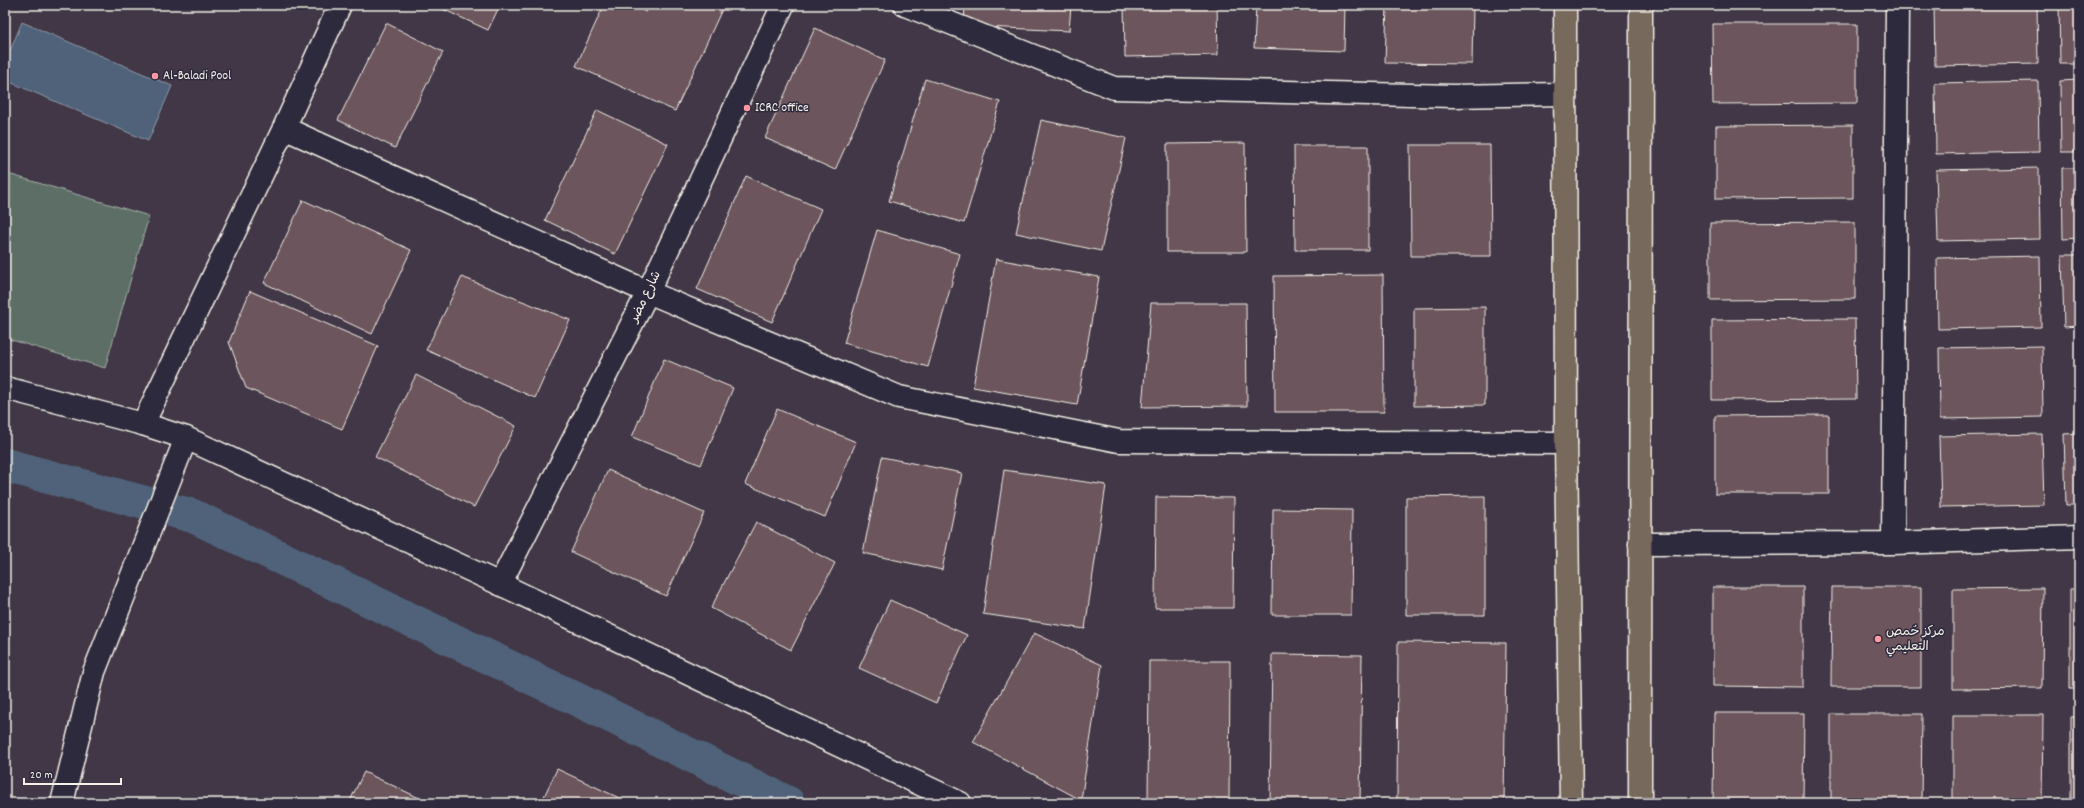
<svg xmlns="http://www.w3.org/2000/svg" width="2084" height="808" font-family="Dekko,'Playpen Sans Arabic',sans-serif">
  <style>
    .green { fill: #5c6e66; stroke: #a8b0a7 }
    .water { fill: #4f627a; stroke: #919ba6 }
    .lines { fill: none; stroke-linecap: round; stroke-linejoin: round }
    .canal { stroke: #4f627a; stroke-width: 34 }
    .building { fill: #6c555c; stroke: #f4f1e8 }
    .street-casing { stroke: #f4f1e8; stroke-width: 25 }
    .secondary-casing { stroke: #f4f1e8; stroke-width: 25 }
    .highway-casing { stroke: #f4f1e8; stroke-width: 25 }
    .street { stroke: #2f2a3d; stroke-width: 22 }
    .secondary { stroke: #2f2a3d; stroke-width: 22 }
    .highway { stroke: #77695c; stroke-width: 22 }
    .poi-dot { fill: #ff9aa2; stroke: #2f2a3d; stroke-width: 1.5 }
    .labels { text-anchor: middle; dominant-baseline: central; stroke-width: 3; stroke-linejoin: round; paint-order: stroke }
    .poi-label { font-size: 13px; fill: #f4f1e8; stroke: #2f2a3d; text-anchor: start }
    .street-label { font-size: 13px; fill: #f4f1e8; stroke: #2f2a3d }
  </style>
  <rect width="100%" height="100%" fill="#413746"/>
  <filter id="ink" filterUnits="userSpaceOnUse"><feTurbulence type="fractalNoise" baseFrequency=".025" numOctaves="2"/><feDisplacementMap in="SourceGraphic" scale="8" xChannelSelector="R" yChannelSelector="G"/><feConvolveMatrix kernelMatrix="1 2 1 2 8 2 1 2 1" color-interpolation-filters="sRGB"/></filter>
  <g filter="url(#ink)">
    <path class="green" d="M5 173 149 216 105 368 5 338Z"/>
    <path class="water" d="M22 22 172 86 148 141 5 80V63Z"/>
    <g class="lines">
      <path class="canal" d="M5 465 193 516 568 695 788 803"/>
    </g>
    <path class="building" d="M434 5H500L488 30Z
      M604 5H631L646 12 650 5H724L675 111 576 66Z
      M965 5H1071L1069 31 964 26Z
      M1124 5H1217L1218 55 1125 57Z
      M1256 5H1345L1344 51 1254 48Z
      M1387 5H1473L1472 64 1385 63Z
      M1934 5H2037L2038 64 1935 66Z
      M2059 5H2079V64H2060Z
      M386 23 443 52 395 148 338 120Z
      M1712 24H1857V103L1713 104Z
      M815 28 885 60 835 170 765 138Z
      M925 79 1000 102 964 223 889 201Z
      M2079 80V152H2061L2060 81Z
      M2038 81 2039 152 1936 154 1935 83Z
      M597 110 668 144 615 254 545 220Z
      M1041 120 1126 138 1101 251 1016 233Z
      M1853 125V198L1716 199V126Z
      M1245 143 1246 252H1167V144Z
      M1410 145H1490L1491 256H1411Z
      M1294 146H1368V250H1295Z
      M2039 168 2040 239 1938 241 1936 170Z
      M2062 168H2079V238L2063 239Z
      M746 176 821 209 772 322 697 289Z
      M303 200 411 250 372 334 264 283Z
      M1855 222V299L1710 300V223Z
      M877 230 960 254 928 367 844 343Z
      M2062 255H2079V326L2064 327Z
      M2040 256 2041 327 1938 329 1937 258Z
      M996 259 1099 277 1077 405 973 387Z
      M1383 275 1384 412H1275L1274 276Z
      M462 277 570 320 535 398 426 350Z
      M250 291 378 346 342 429 246 388 229 342Z
      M1151 303H1246L1247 406 1142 407Z
      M1485 307V405L1414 406V308Z
      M1855 319 1856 399 1712 400V320Z
      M2042 346 2043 417 1940 419 1939 348Z
      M664 359 733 388 701 465 632 437Z
      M416 375 516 426 474 507 375 457Z
      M777 409 856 442 825 517 745 484Z
      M1829 415V494H1715V416Z
      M2079 433V505H2066L2064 434Z
      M2042 434 2044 505 1941 507 1939 436Z
      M882 457 962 473 942 570 863 553Z
      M608 470 704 513 666 596 571 552Z
      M1004 470 1106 485 1085 629 983 614Z
      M1485 496V615H1406V497Z
      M1156 497 1234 498 1233 608H1155Z
      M1273 509 1352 510 1351 615H1272Z
      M756 522 835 563 791 650 711 608Z
      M1713 587H1803V687L1713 686Z
      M1832 587H1921V687H1831Z
      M2043 588 2042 688 1953 689V589Z
      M2070 589H2079V689H2070Z
      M890 600 967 635 936 703 859 668Z
      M1034 633 1102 665 1081 800 973 742Z
      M1398 642 1506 643 1504 803H1397Z
      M1272 654 1362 655 1360 803H1270Z
      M1149 661H1230L1229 803H1148Z
      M1714 713H1804L1803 803H1713Z
      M1831 714H1922L1921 803H1831Z
      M1953 715H2043L2042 803H1953Z
      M2071 716H2079V803H2071Z
      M557 769 630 803H541Z
      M364 772 430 803H349Z"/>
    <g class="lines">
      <defs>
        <path id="street" d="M905 5 1114 88 1454 96 1564 94
          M284 128 648 292 899 397 1119 441 1566 443
          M143 424 284 128 340 5
          M1893 543 2079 537
          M1640 544 1893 543 1897 5
          M500 584 648 292 783 5
          M62 803 94 672 186 438"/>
        <path id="secondary" d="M5 388 143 424 186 438 500 584 960 803"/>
        <path id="highway" d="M1565 5 1566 443 1571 803
          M1640 803 1641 5"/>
      </defs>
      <use href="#street" class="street-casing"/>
      <use href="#secondary" class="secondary-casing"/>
      <use href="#highway" class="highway-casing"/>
      <use href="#street" class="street"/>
      <use href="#secondary" class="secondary"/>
      <use href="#highway" class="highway"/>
    </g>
  </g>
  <g class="poi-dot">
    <circle cx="155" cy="76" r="4"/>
    <circle cx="747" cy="108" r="4"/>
    <circle cx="1878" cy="639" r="4"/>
  </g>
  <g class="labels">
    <g class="poi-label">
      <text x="163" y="76">Al-Baladi Pool</text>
      <text x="755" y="108">ICRC office</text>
      <text x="1886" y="632">مركز حُمص<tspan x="1886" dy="15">التعليمي</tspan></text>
    </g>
    <g class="street-label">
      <text transform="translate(646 297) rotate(-64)">شارع مضر</text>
    </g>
  </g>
  <rect width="2084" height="808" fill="none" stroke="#2f2a3d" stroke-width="20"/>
  <rect x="10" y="10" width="2064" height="788" fill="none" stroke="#f4f1e8" stroke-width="1.5" filter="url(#ink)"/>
  <path d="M24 778v6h97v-6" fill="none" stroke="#f4f1e8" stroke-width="2"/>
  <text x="30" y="778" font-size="12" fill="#f4f1e8" stroke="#2f2a3d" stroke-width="3" paint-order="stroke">20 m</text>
</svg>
